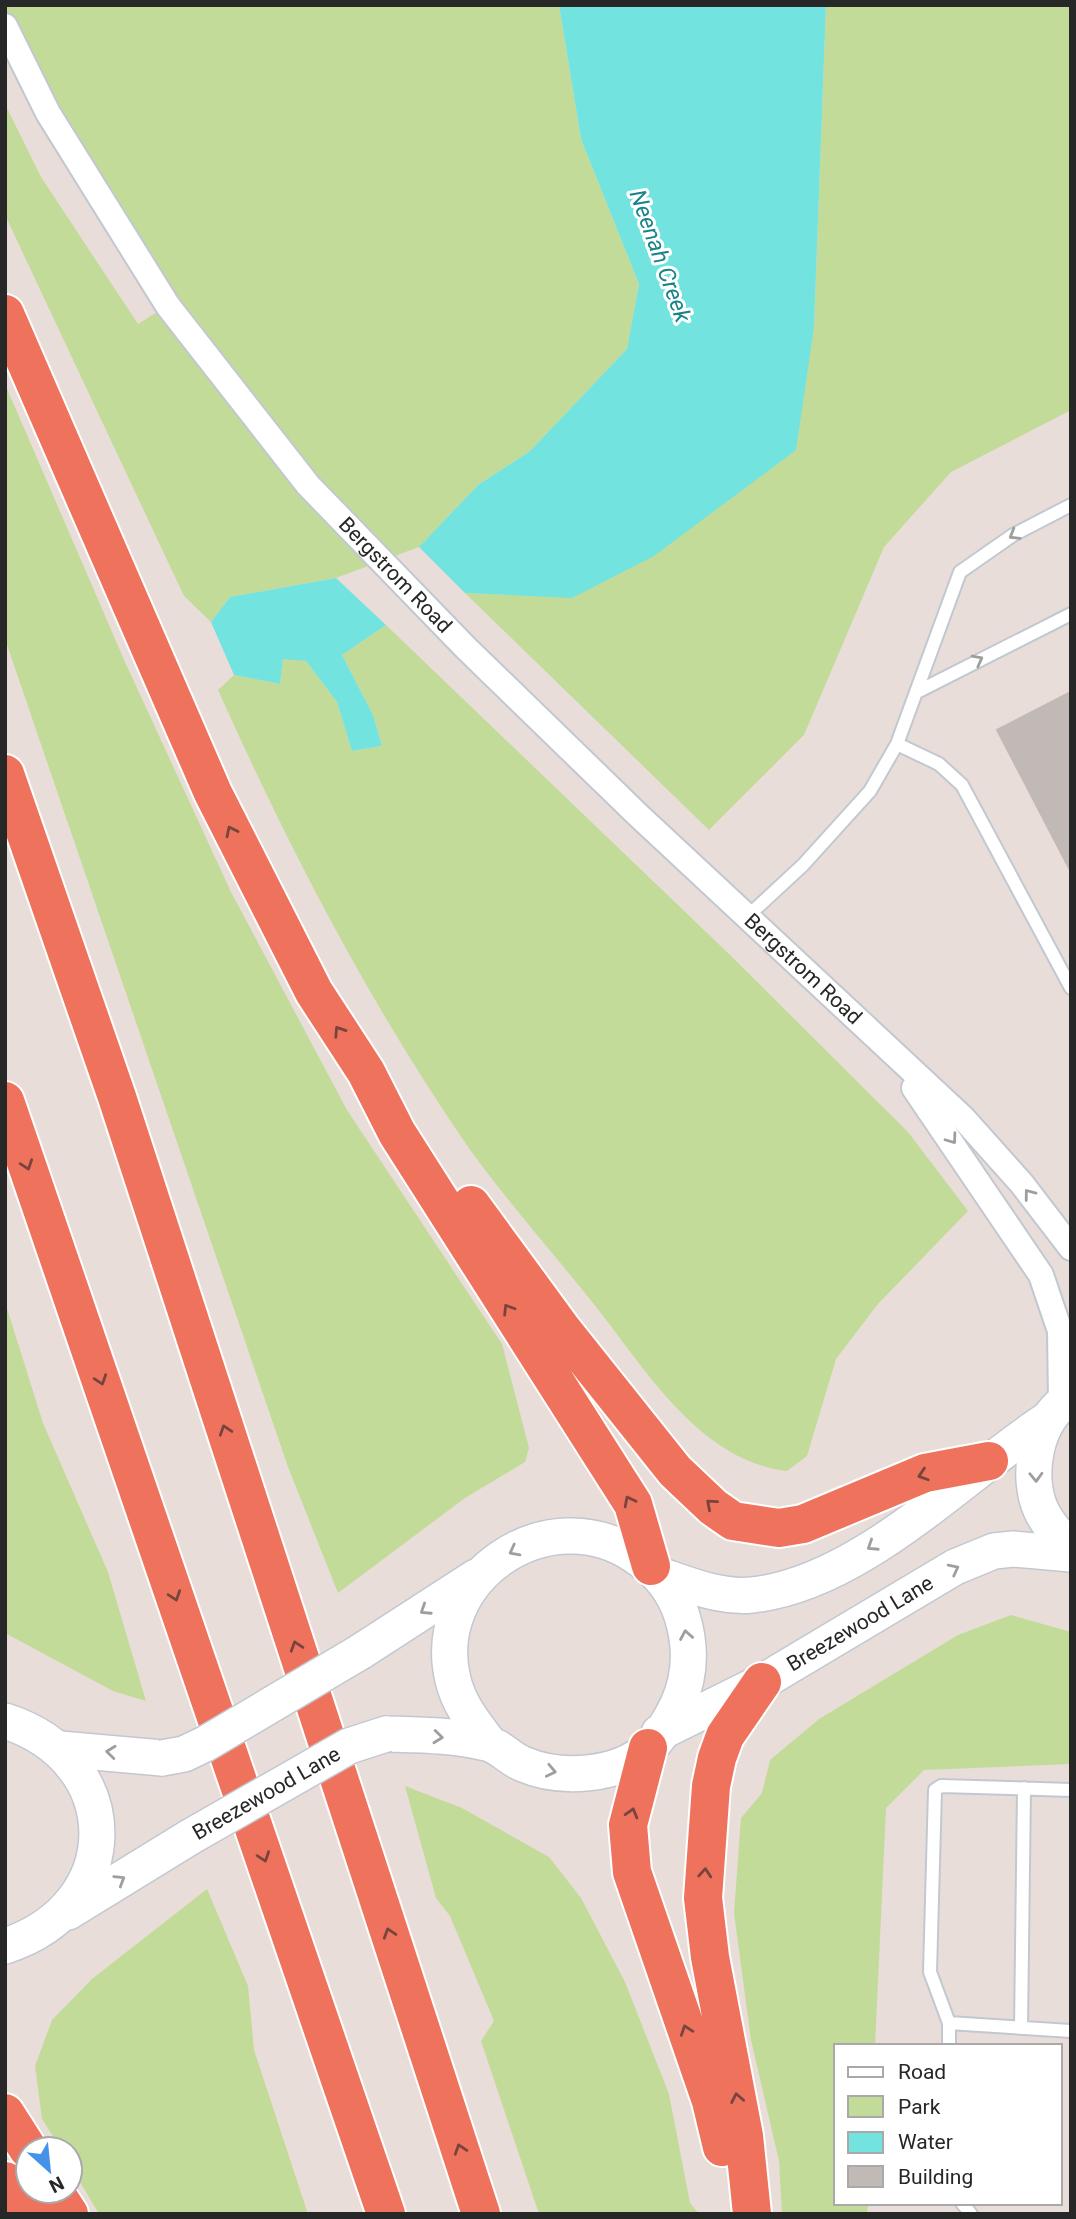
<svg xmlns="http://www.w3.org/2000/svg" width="1076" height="2219" font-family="Roboto,sans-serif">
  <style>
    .green { fill: #c3db99 }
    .water { fill: #73e3e0 }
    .building { fill: #c0b9b5; stroke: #c3b9b3; stroke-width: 2 }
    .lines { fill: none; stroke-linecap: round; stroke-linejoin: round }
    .service-casing { stroke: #c2c8d0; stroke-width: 16 }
    .minor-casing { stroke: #c2c8d0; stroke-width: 28 }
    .secondary-casing { stroke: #c2c8d0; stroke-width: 38 }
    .motorway-casing { stroke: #fff; stroke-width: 42 }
    .service { stroke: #fff; stroke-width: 12 }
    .minor { stroke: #fff; stroke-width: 24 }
    .secondary { stroke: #fff; stroke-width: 35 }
    .motorway { stroke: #ef725d; stroke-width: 38 }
    .secondary-bridge-casing { stroke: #c2c8d0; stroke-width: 38; stroke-linecap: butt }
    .secondary-bridge { stroke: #fff; stroke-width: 35 }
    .oneway { stroke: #9e9e9e }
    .oneway2 { stroke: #77453d }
    .labels { text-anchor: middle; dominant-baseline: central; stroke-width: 6; stroke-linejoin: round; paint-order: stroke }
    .street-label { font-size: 21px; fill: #272727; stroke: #fff }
    .water-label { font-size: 23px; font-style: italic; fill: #188389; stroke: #fff }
  </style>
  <rect width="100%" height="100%" fill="#e8ddd9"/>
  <path class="green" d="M5 5H559L581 139 639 284 627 349 530 451 478 485 419 547 336 578 230 597 211 622 184 596 5 215V104L41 177 138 324 167 306 5 26Z
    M826 5H1071V410L951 472 884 547 804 735 709 830 465 593 572 597 814 327Z
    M5 384 125 662 231 892 347 1110 502 1344 529 1448 525 1462 465 1498 338 1593 288 1467 5 639Z
    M386 625 729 954 908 1132 968 1211 878 1304 836 1359 807 1456 787 1471C699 1461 644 1367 593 1303 550 1249 503 1197 464 1141 367 999 288 846 218 690L234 675 280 684 283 658 306 661 337 702 352 751 382 746 373 715 342 655Z
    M5 1302 43 1423 108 1572 146 1701 113 1691 5 1633Z
    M1011 1615 1071 1632V1764L924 1770 886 1808 875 2046H836V2203H868L867 2214H782L779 2161 751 2040 734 1913 741 1818 762 1793 770 1760 819 1719 958 1635Z
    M405 1786 462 1808 549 1857 581 1898 625 1982 669 2094 690 2203 699 2214H539L481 2041 494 2021 450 1916 436 1898Z
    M207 1889 248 1986 254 2050 308 2214H99L70 2165V2149H61L42 2119 35 2066 52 2020 92 1979Z"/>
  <path class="water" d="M559 5H826L814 327 796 450 654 556 572 598 465 593 419 547 478 485 530 451 627 349 639 284 581 139Z
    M336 578 386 625 342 655 373 715 382 746 352 751 337 702 306 661 283 659 280 684 234 675 211 622 230 597Z"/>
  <path class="building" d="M1071 692V872L997 730Z"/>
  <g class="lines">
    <defs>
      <path id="service" d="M917 692 1071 614
        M897 744 939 764 962 785 1071 988
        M749 915 803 865 870 791 897 744 960 572 1013 535 1071 505
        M1071 1790 941 1786 935 1790 930 1972 949 2023 1071 2031
        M1021 2028 1024 1788
        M949 2046V2023
        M962 2203 971 2214"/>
      <g id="minor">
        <path id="s1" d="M5 26 48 113 168 306 308 485 466 648 638 815 963 1118 1022 1184 1071 1248"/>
        <path d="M914 1088 1041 1275 1060 1331 1061 1403"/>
      </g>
      <g id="secondary">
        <path d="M1071 1398C1036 1416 1025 1475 1041 1510 1048 1525 1059 1537 1071 1548"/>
        <path d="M660 1575C689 1585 720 1598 752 1595 859 1584 960 1477 1047 1420"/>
        <path d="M360 1652 476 1577"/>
        <path d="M5 1721C127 1760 128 1906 5 1946"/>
        <path id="s2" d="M659 1733 762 1682 955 1567 994 1551 1013 1549 1071 1554"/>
        <path d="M386 1734C419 1735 454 1735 486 1743 500 1746 510 1759 523 1764 560 1780 618 1777 649 1748 660 1738 672 1717 678 1704 691 1675 691 1645 682 1616 674 1590 657 1570 634 1555 548 1498 428 1577 453 1680 459 1705 474 1723 489 1743"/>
        <path d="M60 1749 162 1758"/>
        <path d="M68 1912 190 1837"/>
      </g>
      <path id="motorway" d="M5 314 213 793 314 992 366 1072 397 1133 633 1504 651 1566
        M5 774 117 1097 481 2214
        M5 1101 386 2214
        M471 1205 561 1328 675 1471 713 1507 733 1521 779 1528 803 1524 925 1473 989 1461
        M648 1748 628 1825 632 1872 711 2101 722 2147
        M5 2113 28 2149
        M5 2181 30 2214
        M54 2191 69 2214
        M752 2214 744 2136 710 1957 703 1898 711 1786 717 1758 725 1736 762 1682"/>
    </defs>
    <use href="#service" class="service-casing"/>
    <use href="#minor" class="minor-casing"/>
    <use href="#secondary" class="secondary-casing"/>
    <use href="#motorway" class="motorway-casing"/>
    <use href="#service" class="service"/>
    <use href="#minor" class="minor"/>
    <use href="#secondary" class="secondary"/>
    <use href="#motorway" class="motorway"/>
    <defs>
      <g id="secondary-bridge">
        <path d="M162 1758 184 1754 205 1744 360 1652"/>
        <path id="s3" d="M190 1837 349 1746 386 1734"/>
      </g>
    </defs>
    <use href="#secondary-bridge" class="secondary-bridge-casing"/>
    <use href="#secondary-bridge" class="secondary-bridge"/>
  </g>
  <defs><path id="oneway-chevron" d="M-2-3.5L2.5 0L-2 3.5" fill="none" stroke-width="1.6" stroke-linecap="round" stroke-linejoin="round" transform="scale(1.75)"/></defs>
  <g class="oneway">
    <use href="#oneway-chevron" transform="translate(1014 535) rotate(149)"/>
    <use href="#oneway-chevron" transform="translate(978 660) rotate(-28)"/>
    <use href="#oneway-chevron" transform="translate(952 1139) rotate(54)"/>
    <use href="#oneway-chevron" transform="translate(1029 1194) rotate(-127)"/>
    <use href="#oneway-chevron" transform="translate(1036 1477) rotate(88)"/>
    <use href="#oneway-chevron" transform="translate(872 1546) rotate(147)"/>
    <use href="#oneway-chevron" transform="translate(514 1551) rotate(152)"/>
    <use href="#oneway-chevron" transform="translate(954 1569) rotate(-27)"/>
    <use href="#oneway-chevron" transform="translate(425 1610) rotate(147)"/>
    <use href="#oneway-chevron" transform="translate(686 1635) rotate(-100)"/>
    <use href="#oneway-chevron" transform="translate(438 1737) rotate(6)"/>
    <use href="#oneway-chevron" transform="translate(111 1752) rotate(-174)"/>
    <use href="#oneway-chevron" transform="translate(551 1771) rotate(12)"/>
    <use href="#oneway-chevron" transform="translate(120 1880) rotate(-32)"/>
  </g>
  <g class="oneway2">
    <use href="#oneway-chevron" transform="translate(231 831) rotate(-116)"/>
    <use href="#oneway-chevron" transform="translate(339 1031) rotate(-123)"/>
    <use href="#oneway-chevron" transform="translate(27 1165) rotate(71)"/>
    <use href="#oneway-chevron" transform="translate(508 1309) rotate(-122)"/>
    <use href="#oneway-chevron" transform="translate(101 1380) rotate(71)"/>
    <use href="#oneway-chevron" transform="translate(225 1430) rotate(-108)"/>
    <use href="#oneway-chevron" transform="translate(923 1475) rotate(162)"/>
    <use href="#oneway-chevron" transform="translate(629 1501) rotate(-117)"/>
    <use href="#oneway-chevron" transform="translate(711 1504) rotate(-139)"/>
    <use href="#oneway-chevron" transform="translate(175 1596) rotate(71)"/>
    <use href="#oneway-chevron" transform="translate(296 1646) rotate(-108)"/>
    <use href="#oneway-chevron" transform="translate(632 1813) rotate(-74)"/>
    <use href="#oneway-chevron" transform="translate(264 1857) rotate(71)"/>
    <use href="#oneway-chevron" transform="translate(705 1873) rotate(-86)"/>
    <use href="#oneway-chevron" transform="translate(389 1933) rotate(-108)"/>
    <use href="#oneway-chevron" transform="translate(686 2030) rotate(-109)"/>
    <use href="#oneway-chevron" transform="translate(737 2098) rotate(-101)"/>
    <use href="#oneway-chevron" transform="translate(460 2149) rotate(-108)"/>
  </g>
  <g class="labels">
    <g class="street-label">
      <text stroke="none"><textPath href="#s1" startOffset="677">Bergstrom Road</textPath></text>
      <text stroke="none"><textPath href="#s1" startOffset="1244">Bergstrom Road</textPath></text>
      <text stroke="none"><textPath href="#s2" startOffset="229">Breezewood Lane</textPath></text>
      <text stroke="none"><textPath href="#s3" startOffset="88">Breezewood Lane</textPath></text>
    </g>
    <g class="water-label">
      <text transform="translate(660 256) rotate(70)">Neenah Creek</text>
    </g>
  </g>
  <rect width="1076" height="2219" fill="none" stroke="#272727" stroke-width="14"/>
  <rect x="834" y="2044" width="228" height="161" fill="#ffffff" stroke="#a9a9a9" stroke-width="2"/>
  <rect x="848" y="2067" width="35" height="10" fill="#ffffff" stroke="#a9a9a9" stroke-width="2"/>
  <text x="898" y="2079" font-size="21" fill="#272727">Road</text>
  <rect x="848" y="2096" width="35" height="21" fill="#c3db99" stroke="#a9a9a9" stroke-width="2"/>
  <text x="898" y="2114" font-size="21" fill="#272727">Park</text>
  <rect x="848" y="2132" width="35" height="21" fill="#73e3e0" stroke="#a9a9a9" stroke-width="2"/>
  <text x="898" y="2149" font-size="21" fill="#272727">Water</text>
  <rect x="848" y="2166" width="35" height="21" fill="#c0b9b5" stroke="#a9a9a9" stroke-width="2"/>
  <text x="898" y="2184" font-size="21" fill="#272727">Building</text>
  <g transform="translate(49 2170) rotate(153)"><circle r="33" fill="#ffffff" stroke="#a9a9a9" stroke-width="2"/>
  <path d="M0-5L12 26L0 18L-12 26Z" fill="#4593e9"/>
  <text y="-10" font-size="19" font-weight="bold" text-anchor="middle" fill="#272727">N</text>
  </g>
</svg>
